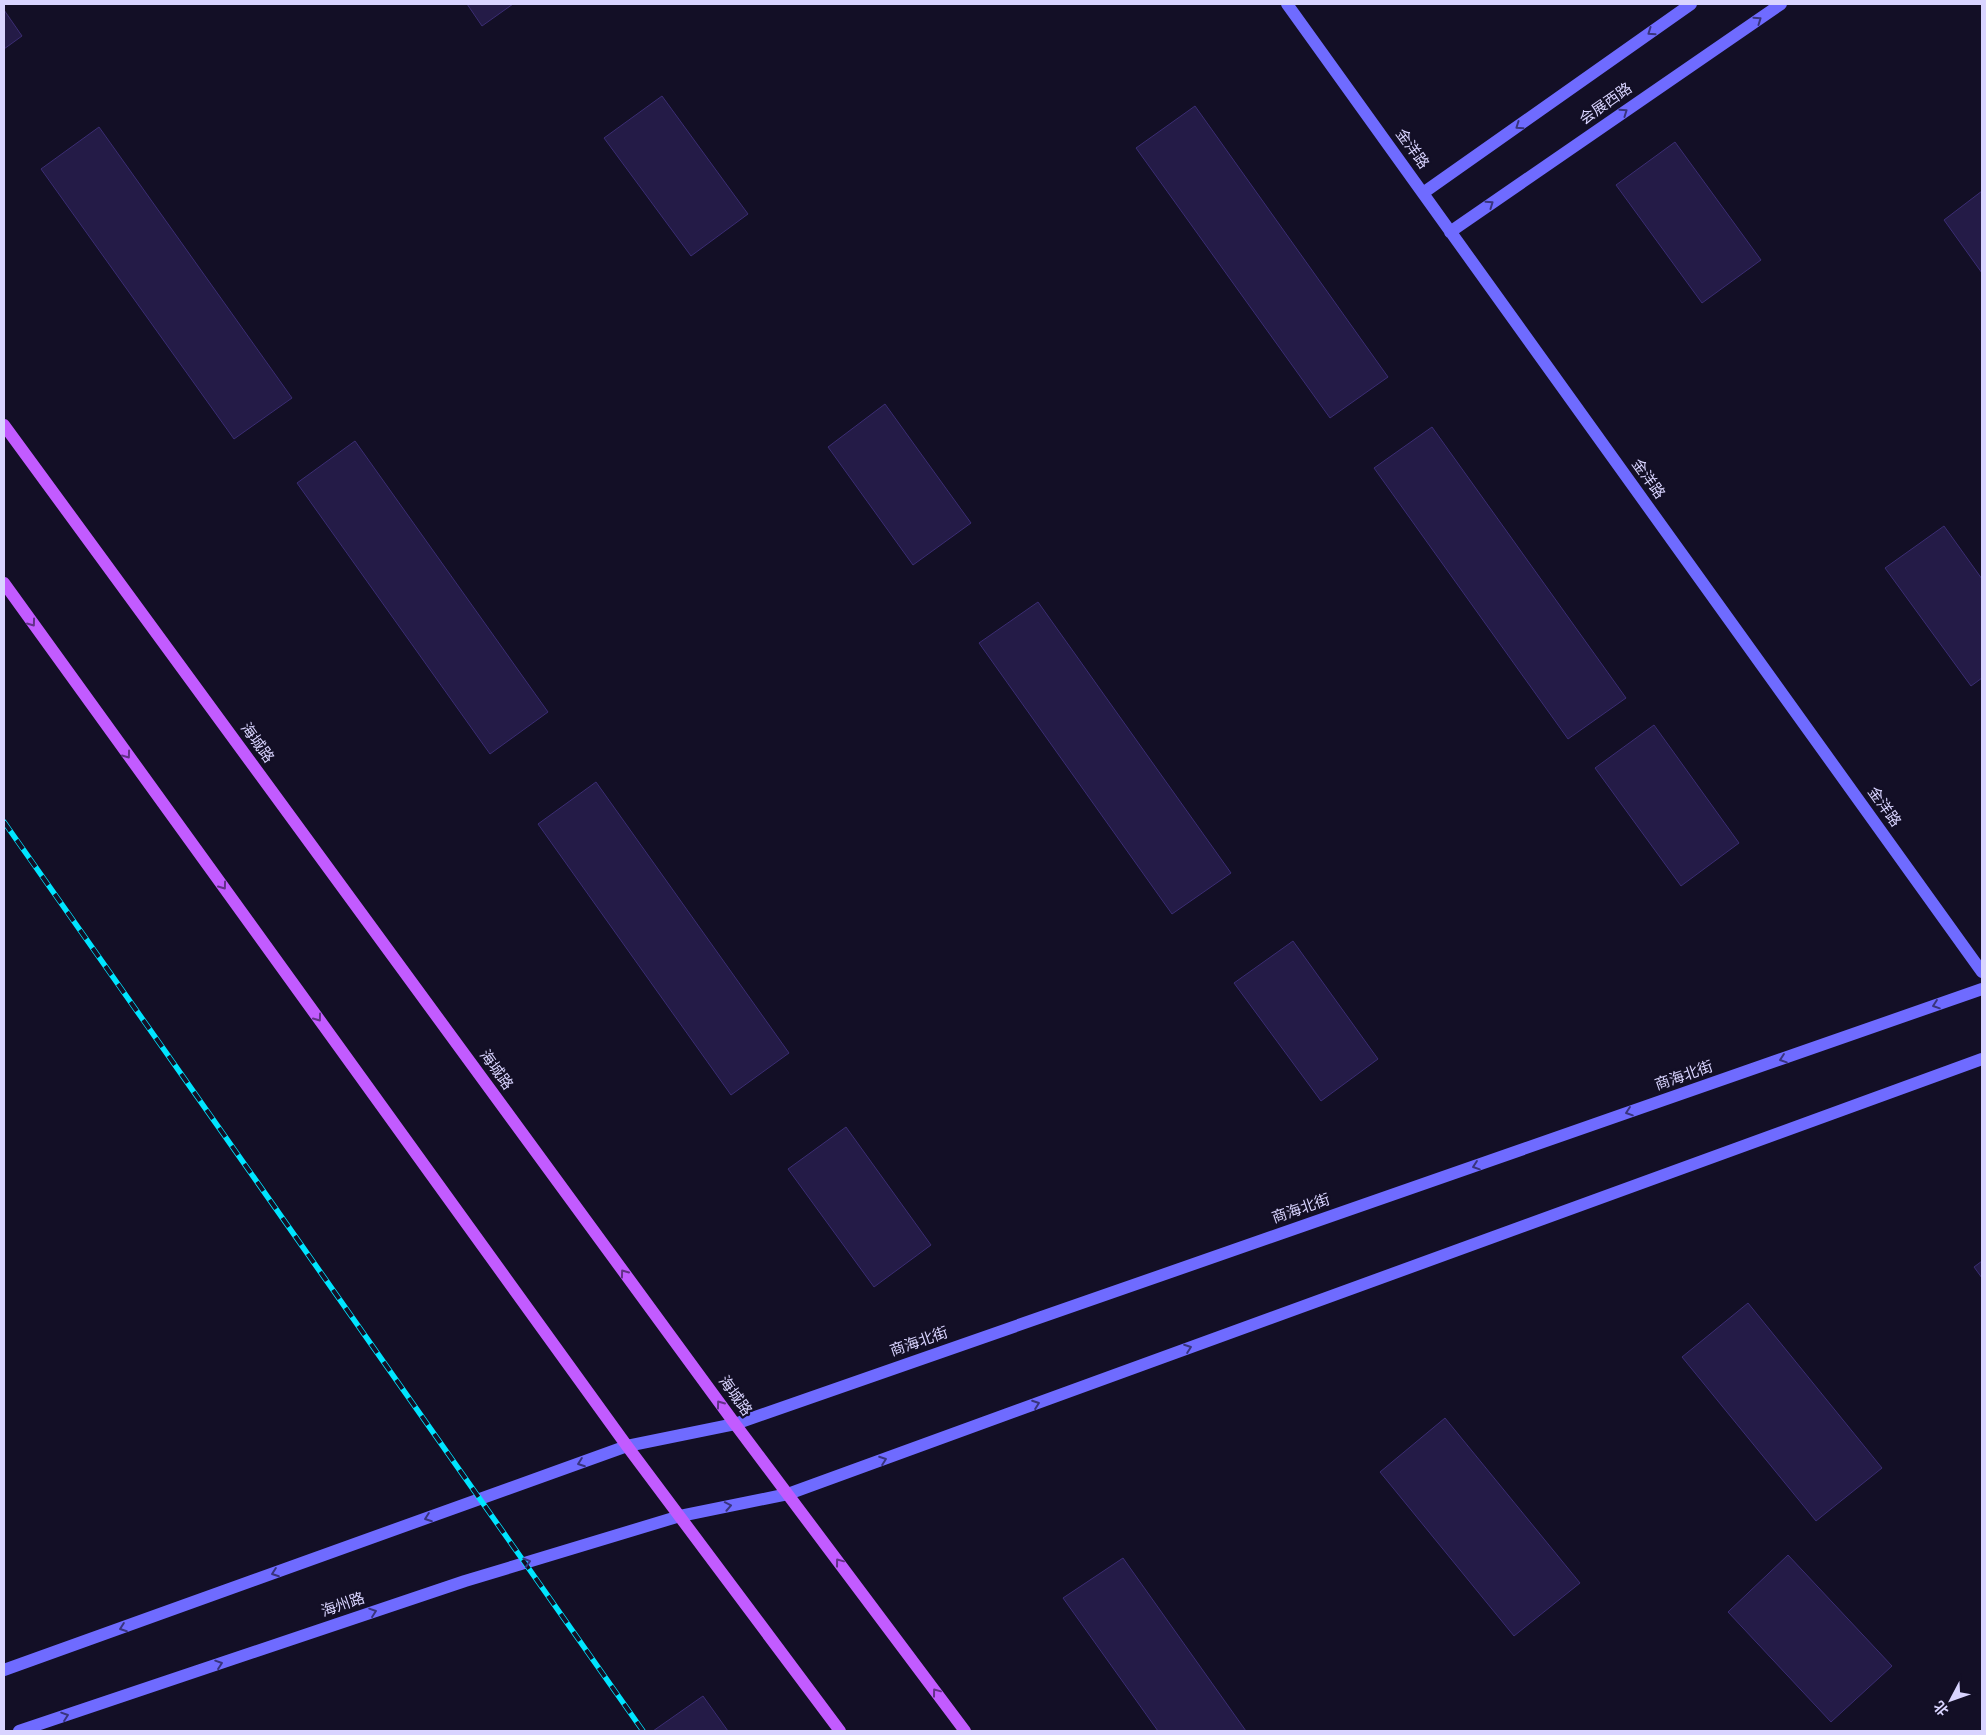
<svg xmlns="http://www.w3.org/2000/svg" width="1986" height="1735" font-family="'Source Sans 3','Noto Sans SC',sans-serif">
  <style>
    .building { fill: #241b47; stroke: #3b2d73 }
    .lines { fill: none; stroke-linecap: round; stroke-linejoin: round }
    .secondary { stroke: #6f6bff; stroke-width: 12 }
    .primary { stroke: #c25bff; stroke-width: 12 }
    .rail-casing { stroke: #00e5ff; stroke-width: 5.5 }
    .rail { stroke: #130f26; stroke-width: 4; stroke-dasharray: 11; stroke-linecap: butt }
    .oneway { stroke: #38347d }
    .oneway2 { stroke: #623188 }
    .labels { text-anchor: middle; dominant-baseline: central; stroke-width: 4.5; stroke-linejoin: round; paint-order: stroke }
    .street-label { font-size: 15px; fill: #d9d4ff; stroke: #130f26 }
  </style>
  <rect width="100%" height="100%" fill="#130f26"/>
  <path class="building" d="M467 4H513L482 26Z
    M4 10 22 36 4 49Z
    M662 96 748 214 691 256 604 138Z
    M1195 106 1388 377 1330 418 1136 148Z
    M99 127 292 398 234 439 41 169Z
    M1675 142 1761 260 1702 303 1616 185Z
    M1982 191V273L1944 220Z
    M885 404 971 523 913 565 828 447Z
    M1432 427 1626 698 1568 739 1374 468Z
    M355 441 548 712 490 754 297 483Z
    M1944 526 1982 579V678L1971 686 1885 568Z
    M1038 602 1231 873 1172 914 979 643Z
    M1654 725 1739 843 1681 886 1595 768Z
    M596 782 789 1053 731 1095 538 824Z
    M1293 941 1378 1059 1321 1101 1234 983Z
    M846 1127 931 1245 874 1287 788 1169Z
    M1982 1261V1278L1974 1267Z
    M1748 1303 1882 1468 1816 1521 1682 1357Z
    M1445 1418 1580 1583 1514 1636 1380 1472Z
    M1788 1555 1892 1666 1831 1722 1728 1612Z
    M1123 1558 1246 1731H1158L1063 1598Z
    M703 1696 728 1731H653Z"/>
  <g class="lines">
    <path class="secondary" d="M1287 4 1982 972
      M1423 193 1691 4
      M1450 232 1781 4
      M4 1670 627 1446 735 1424 1982 989
      M19 1731 465 1581 680 1516 788 1494 1982 1059"/>
    <path class="primary" d="M4 425 735 1424 965 1731
      M4 583 627 1446 840 1731"/>
    <defs>
      <path id="rail" d="M4 822 643 1731"/>
    </defs>
    <use href="#rail" class="rail-casing"/>
    <use href="#rail" class="rail"/>
  </g>
  <defs><path id="oneway-chevron" d="M-2-3.5L2.5 0L-2 3.5" fill="none" stroke-width="1.6" stroke-linecap="round" stroke-linejoin="round" transform="scale(1.25)"/></defs>
  <g class="oneway">
    <use href="#oneway-chevron" transform="translate(1758 20) rotate(-35)"/>
    <use href="#oneway-chevron" transform="translate(1651 32) rotate(145)"/>
    <use href="#oneway-chevron" transform="translate(1624 112) rotate(-35)"/>
    <use href="#oneway-chevron" transform="translate(1519 126) rotate(145)"/>
    <use href="#oneway-chevron" transform="translate(1490 204) rotate(-35)"/>
    <use href="#oneway-chevron" transform="translate(1936 1005) rotate(161)"/>
    <use href="#oneway-chevron" transform="translate(1783 1059) rotate(161)"/>
    <use href="#oneway-chevron" transform="translate(1629 1112) rotate(161)"/>
    <use href="#oneway-chevron" transform="translate(1476 1166) rotate(161)"/>
    <use href="#oneway-chevron" transform="translate(1188 1348) rotate(-20)"/>
    <use href="#oneway-chevron" transform="translate(1036 1404) rotate(-20)"/>
    <use href="#oneway-chevron" transform="translate(883 1460) rotate(-20)"/>
    <use href="#oneway-chevron" transform="translate(581 1463) rotate(160)"/>
    <use href="#oneway-chevron" transform="translate(728 1506) rotate(-11)"/>
    <use href="#oneway-chevron" transform="translate(428 1518) rotate(160)"/>
    <use href="#oneway-chevron" transform="translate(527 1562) rotate(-17)"/>
    <use href="#oneway-chevron" transform="translate(275 1573) rotate(160)"/>
    <use href="#oneway-chevron" transform="translate(373 1612) rotate(-19)"/>
    <use href="#oneway-chevron" transform="translate(123 1628) rotate(160)"/>
    <use href="#oneway-chevron" transform="translate(219 1664) rotate(-19)"/>
    <use href="#oneway-chevron" transform="translate(65 1716) rotate(-19)"/>
  </g>
  <g class="oneway2">
    <use href="#oneway-chevron" transform="translate(32 623) rotate(54)"/>
    <use href="#oneway-chevron" transform="translate(127 755) rotate(54)"/>
    <use href="#oneway-chevron" transform="translate(223 886) rotate(54)"/>
    <use href="#oneway-chevron" transform="translate(318 1018) rotate(54)"/>
    <use href="#oneway-chevron" transform="translate(624 1273) rotate(-126)"/>
    <use href="#oneway-chevron" transform="translate(720 1404) rotate(-126)"/>
    <use href="#oneway-chevron" transform="translate(839 1562) rotate(-127)"/>
    <use href="#oneway-chevron" transform="translate(936 1692) rotate(-127)"/>
  </g>
  <g class="labels">
    <g class="street-label">
      <text transform="translate(1606 104) rotate(-35)">会展西路</text>
      <text transform="translate(1412 149) rotate(54)">金洋路</text>
      <text transform="translate(1648 479) rotate(54)">金洋路</text>
      <text transform="translate(257 743) rotate(54)">海城路</text>
      <text transform="translate(1884 807) rotate(54)">金洋路</text>
      <text transform="translate(496 1070) rotate(54)">海城路</text>
      <text transform="translate(1684 1076) rotate(-19)">商海北街</text>
      <text transform="translate(1301 1209) rotate(-19)">商海北街</text>
      <text transform="translate(919 1342) rotate(-19)">商海北街</text>
      <text transform="translate(735 1396) rotate(54)">海城路</text>
      <text transform="translate(343 1605) rotate(-19)">海州路</text>
    </g>
  </g>
  <rect width="1986" height="1735" fill="none" stroke="#d9d4ff" stroke-width="10"/>
  <g transform="translate(1951 1700) rotate(229)" stroke="#130f26" stroke-width="4" paint-order="stroke">
  <path d="M0-4L9 19L0 12L-9 19Z" fill="#d9d4ff"/>
  <text y="-8" font-size="14" font-weight="bold" text-anchor="middle" fill="#d9d4ff">北</text>
  </g>
</svg>
